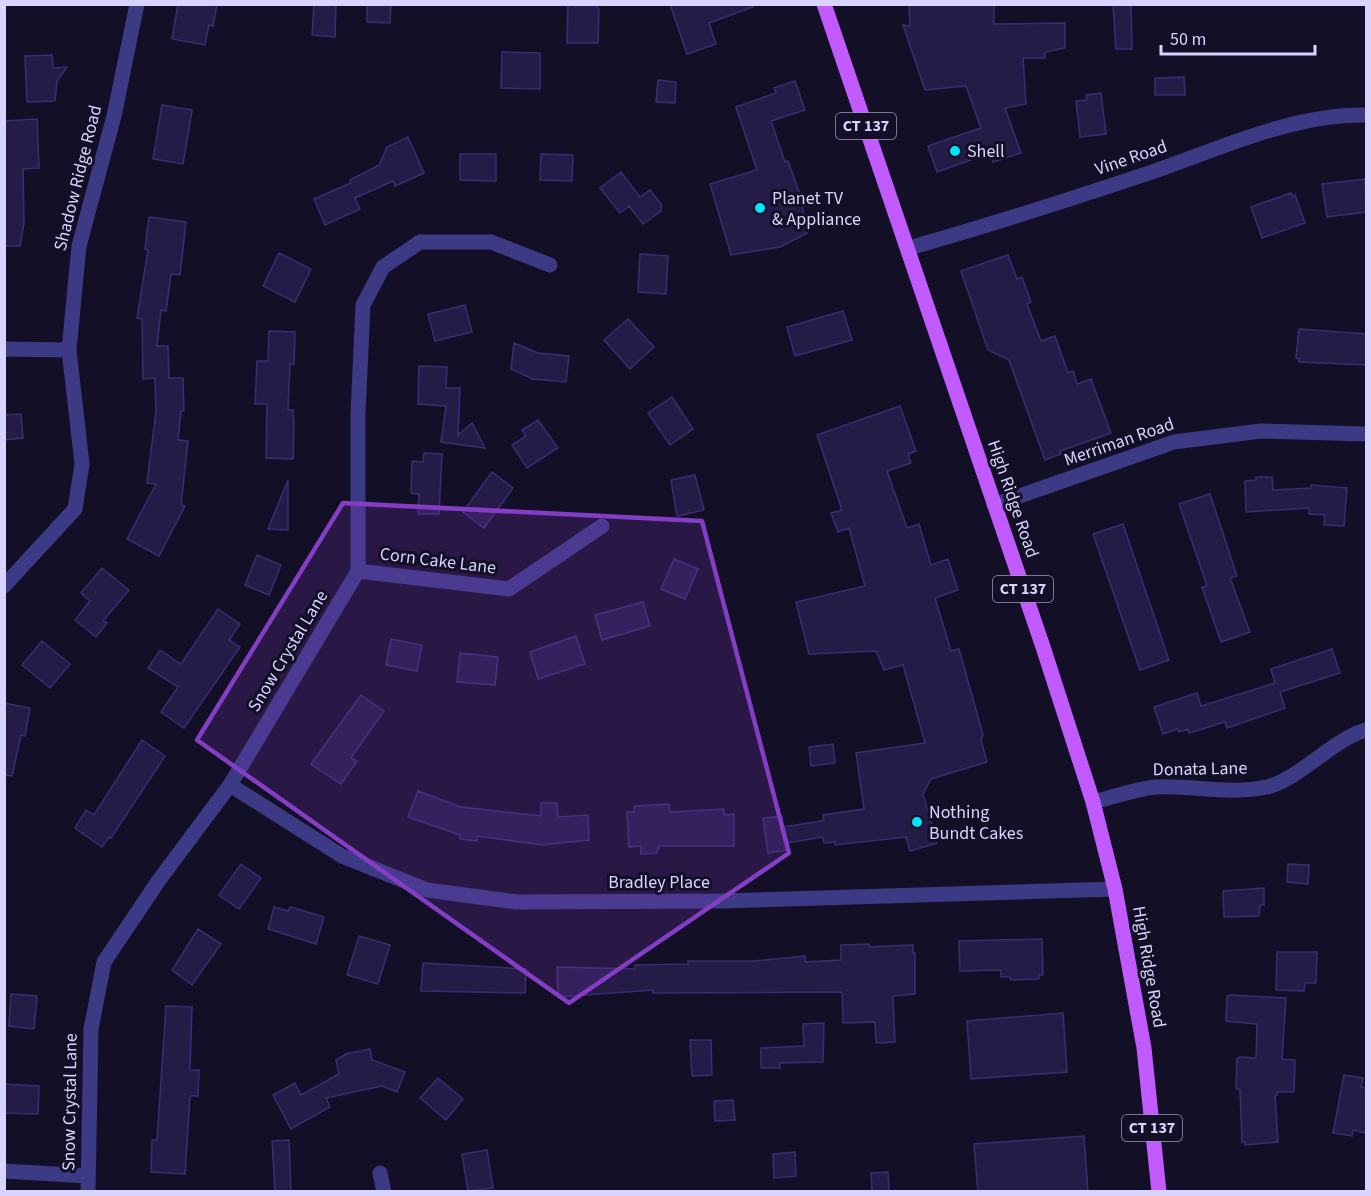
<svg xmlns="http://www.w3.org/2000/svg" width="1371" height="1196" font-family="'Source Sans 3',sans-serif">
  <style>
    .building { fill: #241b47; stroke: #3b2d73; stroke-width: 1.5 }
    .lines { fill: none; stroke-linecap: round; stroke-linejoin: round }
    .minor { stroke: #3d3a85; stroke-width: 15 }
    .tertiary { stroke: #3d3a85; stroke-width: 15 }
    .primary { stroke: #c25bff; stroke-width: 15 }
    .marked { fill: #843dc5; fill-opacity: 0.2; stroke: #843dc5; stroke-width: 4.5; stroke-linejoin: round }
    .poi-dot { fill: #00e5ff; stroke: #130f26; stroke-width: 2 }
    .labels { text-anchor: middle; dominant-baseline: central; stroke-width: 6; stroke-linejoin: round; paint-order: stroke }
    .shield { fill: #130f26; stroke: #9e99be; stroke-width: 1.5 }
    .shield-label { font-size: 16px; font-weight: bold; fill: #d9d4ff }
    .poi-label { font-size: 18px; fill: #d9d4ff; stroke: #130f26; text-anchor: start }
    .street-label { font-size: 18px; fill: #d9d4ff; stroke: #130f26 }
  </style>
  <rect width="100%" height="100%" fill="#130f26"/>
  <path class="building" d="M178 4H217L213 26 209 25 205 45 172 39Z
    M314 4H336L335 37 312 35Z
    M367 4H391L390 23 367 22Z
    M568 4H594L599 9 598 43H567Z
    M670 4H753V7L709 23 716 44 687 54Z
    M909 4H994V24L1065 23V48L1045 52V58H1023L1026 104 1005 108 1021 153 993 162 990 153 937 172 928 146 981 128 966 86 925 90 903 25 910 26Z
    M1113 4H1131L1132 49H1116Z
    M502 52 540 53V89L501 88Z
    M52 55 53 68 67 67 57 81 55 101 27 102 25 56Z
    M1184 77 1185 95H1155V78Z
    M658 80 676 82 675 103 656 102Z
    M795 81 805 110 771 121 785 162 788 161 801 197 807 233 780 247 731 255 710 184 757 170 736 107 776 93 774 88Z
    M1101 93 1106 134 1080 137 1076 101 1087 100 1086 95Z
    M162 105 192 110 183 164 153 159Z
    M37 119 39 168 23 169 24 223 20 246H4V121Z
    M408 137 424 173 395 186 393 181 355 198 360 209 325 225 314 199 351 183 350 180 379 165 387 147Z
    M460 154H496V181L460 180Z
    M541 154 573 155 572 181 540 180Z
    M621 172 640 197 650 190 661 204V211L643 224 629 206 620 213 600 188Z
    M1365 179 1366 212 1327 217 1322 184Z
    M1291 193 1292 196 1295 195 1305 223 1262 238 1251 207Z
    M149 217 186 222 180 275 171 274 166 311 161 310 157 346H168L169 378H183L184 411H181L178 440 188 441 181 505 185 506 159 556 127 539 156 484 147 483 156 411 155 378 143 379 142 319 137 318 148 250 145 249Z
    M279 253 311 269 295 302 263 286Z
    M640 254 668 256 666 294 638 292Z
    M1008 255 1017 279 1022 277 1031 302 1027 304 1041 341 1055 336 1068 373 1073 371 1077 384 1091 379 1111 433 1060 451 1061 454 1045 460 1009 360 988 350 961 271Z
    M465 305 472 332 435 341 428 314Z
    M843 311 852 340 795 356 787 327Z
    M628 319 654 347 630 369 604 340Z
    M1299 329 1366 334V365L1299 362V359L1296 358Z
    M269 331 295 332 294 364H290L288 410H293L294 423 293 459 266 458 267 404H255L257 361H268Z
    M514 343 538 353 569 356 566 382 533 379 511 369Z
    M419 366 447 367 446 388H460L458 435 472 423 485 448 441 442 446 406 418 404Z
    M672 397 693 429 670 445 648 413Z
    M900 406 916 451 908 454 911 463 887 471 907 528 919 524 931 565 948 559 958 590 935 598 951 651 959 649 983 735 981 740 987 762 931 779 923 794 937 843 910 851 906 837 835 845V842L824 843 823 837 786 843 788 850 768 853 763 818 782 816 783 827 821 821 824 820 823 815 864 809 856 753 925 743 903 665 884 670 876 651 809 654 796 602 865 586 849 528 838 532 831 513 842 510 817 435Z
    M21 414 23 438 4 440V415Z
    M538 420 558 448 527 468 512 445 526 436 522 430Z
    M424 453 442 454 439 514H418L419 494 411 493 412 461 423 462Z
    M492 472 513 488 484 528 463 512Z
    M695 475 704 510 677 516 671 480Z
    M1256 477H1272L1273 490 1311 488V485L1347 488 1344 526 1324 525 1325 515 1309 514V508L1246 512 1245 481 1256 480Z
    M288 480V530L268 529Z
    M1210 494 1237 576 1230 578 1250 632 1221 642 1202 587 1207 586 1179 504Z
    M1123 524 1169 660 1140 670 1093 534Z
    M257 555 281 565 269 595 245 585Z
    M674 559 698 569 685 599 661 589Z
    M102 568 129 590 103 621 107 623 96 637 75 620 90 601 81 593Z
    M643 602 650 626 602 640 595 615Z
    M218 609 240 624 229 640 240 647 184 728 161 712 178 687 148 668 160 650 181 664Z
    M576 636 585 664 538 679 530 652Z
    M391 639 422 645 417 671 386 665Z
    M42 641 70 664 50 688 22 665Z
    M1332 649 1340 673 1280 692 1285 708 1227 728 1225 722 1189 733 1188 729 1179 732 1178 729 1163 734 1154 707 1197 693 1201 706 1275 683 1271 669Z
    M460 653 498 657 495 685 457 682Z
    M361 695 384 711 351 758 357 761 341 784 311 764Z
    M4 703 30 708 25 736 21 735 12 776 4 775Z
    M142 740 165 756 111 838 109 837 102 847 75 828 86 810 94 815Z
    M833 744 835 763 811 766 809 747Z
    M418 791 461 807 541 816V803H557L558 817 588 815 589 840 542 845 477 836V841L460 839V835L408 817Z
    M669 804 670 812 724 809V815L734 814V846H659L657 853 641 854V846L629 847 627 812H634V806Z
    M241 864 261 878 239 909 219 895Z
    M1288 864 1309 865 1308 884 1287 882Z
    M1264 888V905H1260L1259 916 1224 917 1223 891Z
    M274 907 288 911 290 907 324 917 316 944 268 929Z
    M198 929 221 944 192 985 172 970Z
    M359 936 390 945 378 984 347 975Z
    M1042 939 1043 975H1039V979L1011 980 1010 977H1001V970L960 971 959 941Z
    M869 944V947L913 945V953H915V994L893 996 895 1042 876 1043 875 1022 843 1023 842 992 653 993V990L558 997 557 967 635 969V965L688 964V961H753L805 956V962L841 960V945Z
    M1277 952H1317L1316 983H1305L1304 991 1276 990Z
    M423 963 526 969 525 993 421 991Z
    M11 994 37 996 34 1029 9 1026Z
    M1230 995 1286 998 1282 1059 1295 1060 1294 1092H1277V1095H1275L1278 1142 1245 1145V1142H1242L1240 1090 1236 1088 1237 1059 1240 1057 1256 1058 1257 1024 1226 1021 1227 996Z
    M166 1006 192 1007 190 1070H199L198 1096H190L185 1174 151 1172 152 1140H157Z
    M1063 1013 1067 1072 971 1079 967 1021Z
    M824 1023 823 1062 780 1063V1068H761V1048L804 1046 803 1024Z
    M690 1040H711L712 1075 692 1076Z
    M370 1049 372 1060 405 1072 397 1092 382 1086 326 1098 330 1107 291 1129 273 1095 295 1083 301 1095 339 1074 336 1060 346 1054Z
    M1344 1075 1363 1078 1361 1087 1366 1088V1133L1353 1130 1352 1136 1333 1133Z
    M438 1078 463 1099 446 1120 420 1098Z
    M4 1084 39 1086 38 1114 4 1113Z
    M733 1100 735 1120 715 1121 714 1101Z
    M1084 1136 1088 1191H978L974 1144Z
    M289 1140 291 1191H275L272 1141Z
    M487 1150 493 1188 468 1191 462 1154Z
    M795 1152 796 1176 774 1178 773 1154Z
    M888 1172 889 1191H872L871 1173Z"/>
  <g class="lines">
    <path class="minor" d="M4 349 69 350
      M994 505 1174 442 1261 431 1366 434
      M358 571 509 589 602 526
      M4 586 75 509 82 464 69 350 79 246 114 116 137 4
      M230 785 342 856 427 890 516 902 723 901 1115 889
      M1093 802C1113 797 1135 789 1156 787 1193 785 1229 795 1267 787 1300 779 1333 739 1366 730
      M4 1171 88 1176
      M380 1173 384 1192
      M88 1192 91 1029 104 962 159 880 230 785 358 571V414L363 305 383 267 420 242H491L550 265"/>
    <path class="tertiary" d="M909 248C991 225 1071 199 1152 172 1221 148 1293 114 1366 115"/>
    <path class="primary" d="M824 4 1043 647 1093 802 1115 889 1144 1048 1159 1192"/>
  </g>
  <path class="marked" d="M343 503 702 521 789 853 569 1003 197 740Z"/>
  <g class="poi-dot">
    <circle cx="955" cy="151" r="6"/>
    <circle cx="760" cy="208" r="6"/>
    <circle cx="917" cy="822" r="6"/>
  </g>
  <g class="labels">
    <g class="shield">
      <rect x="836" y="113" width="60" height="26" rx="4.5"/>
      <rect x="993" y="576" width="60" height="26" rx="4.5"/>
      <rect x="1122" y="1115" width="60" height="26" rx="4.5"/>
    </g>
    <g class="shield-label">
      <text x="866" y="126">CT 137</text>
      <text x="1023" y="589">CT 137</text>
      <text x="1152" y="1128">CT 137</text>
    </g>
    <g class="poi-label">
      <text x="967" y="151">Shell</text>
      <text x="772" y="198">Planet TV<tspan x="772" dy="21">&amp; Appliance</tspan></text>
      <text x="929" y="812">Nothing<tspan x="929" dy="21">Bundt Cakes</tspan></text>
    </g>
    <g class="street-label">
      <text transform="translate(1131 158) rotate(-19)">Vine Road</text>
      <text transform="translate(78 178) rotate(-76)">Shadow Ridge Road</text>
      <text transform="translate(1119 442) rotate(-19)">Merriman Road</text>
      <text transform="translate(1013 499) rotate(71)">High Ridge Road</text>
      <text transform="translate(438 561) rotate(7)">Corn Cake Lane</text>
      <text transform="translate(288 651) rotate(-59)">Snow Crystal Lane</text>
      <text transform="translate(1200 769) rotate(-1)">Donata Lane</text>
      <text x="659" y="882">Bradley Place</text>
      <text transform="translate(1149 967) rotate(80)">High Ridge Road</text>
      <text transform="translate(70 1102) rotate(-89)">Snow Crystal Lane</text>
    </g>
  </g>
  <rect width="1371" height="1196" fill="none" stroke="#d9d4ff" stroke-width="12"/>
  <path d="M1161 45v9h154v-9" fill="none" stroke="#d9d4ff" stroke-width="3"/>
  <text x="1170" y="45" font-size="18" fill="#d9d4ff" stroke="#130f26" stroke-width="4.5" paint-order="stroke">50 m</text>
</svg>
